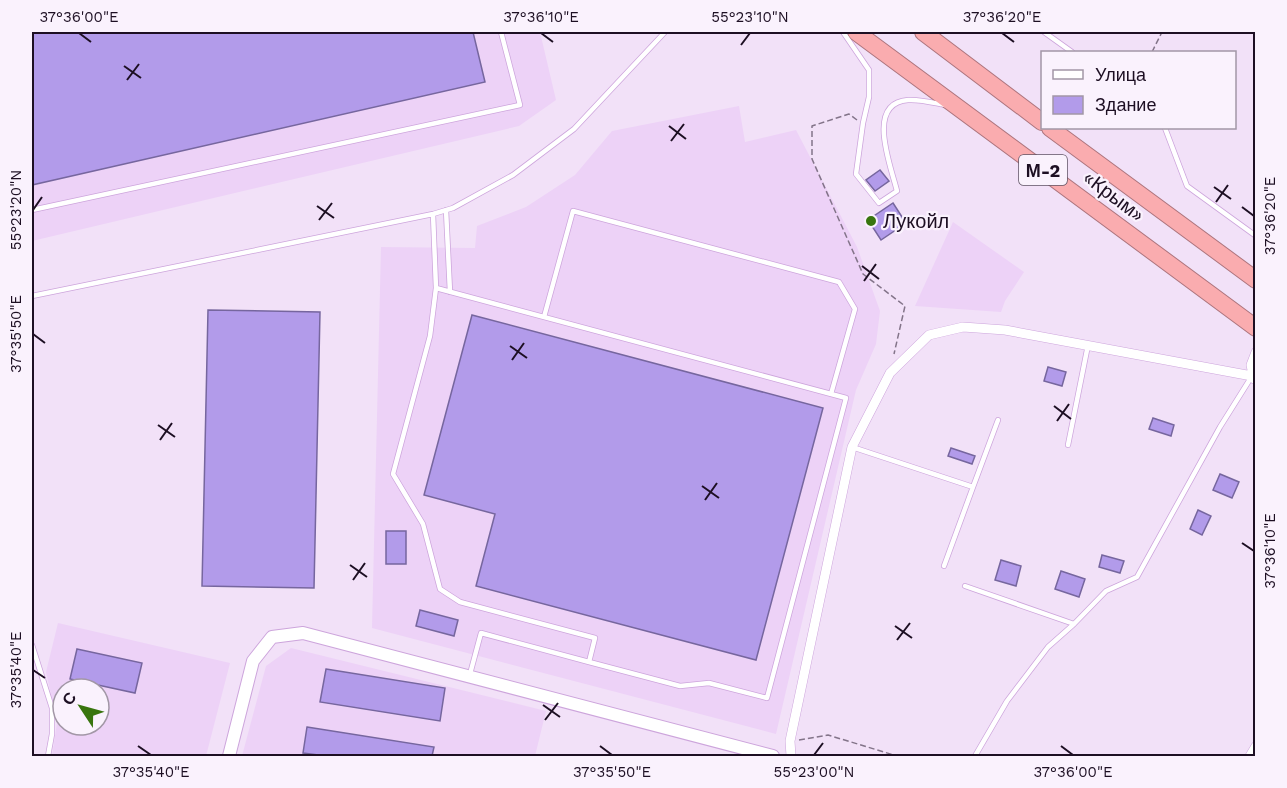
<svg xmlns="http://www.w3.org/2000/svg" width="1287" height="788" font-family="'Work Sans',sans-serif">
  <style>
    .built { fill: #edd2f7; fill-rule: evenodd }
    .building { fill: #b29bea; stroke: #76669e; stroke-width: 1.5 }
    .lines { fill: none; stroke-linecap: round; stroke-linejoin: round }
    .lane-casing { stroke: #cda5dc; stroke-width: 6 }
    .street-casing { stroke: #cda5dc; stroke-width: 10 }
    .secondary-casing { stroke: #cda5dc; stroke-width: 14 }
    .highway-casing { stroke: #ad757e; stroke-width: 18 }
    .path { stroke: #837489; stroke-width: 1.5; stroke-dasharray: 6 3; stroke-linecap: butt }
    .lane { stroke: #fff; stroke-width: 4.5 }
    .street { stroke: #fff; stroke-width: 9 }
    .secondary { stroke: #fff; stroke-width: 12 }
    .highway { stroke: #faacaf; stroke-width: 16 }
    .ticks { fill: none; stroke: #1d0f23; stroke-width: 2 }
    .poi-dot { fill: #38750e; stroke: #faf2fd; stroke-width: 2 }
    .labels { text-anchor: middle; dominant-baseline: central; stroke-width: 4.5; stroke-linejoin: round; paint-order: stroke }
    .shield { fill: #faf2fd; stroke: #5f5364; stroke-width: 1.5 }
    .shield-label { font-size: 18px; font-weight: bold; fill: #1d0f23 }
    .street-label { font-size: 20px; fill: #1d0f23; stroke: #faf2fd }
    .poi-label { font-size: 20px; fill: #1d0f23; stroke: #faf2fd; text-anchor: start }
    .neatline { fill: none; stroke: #1d0f23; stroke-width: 2 }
    .ticks-label { font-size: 15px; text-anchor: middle; fill: #1d0f23 }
  </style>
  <rect width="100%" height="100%" fill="#f2e1f8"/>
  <path class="built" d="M32 32H540L556 100 519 126 32 241Z
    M739 106 745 142 796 130 857 247 880 311 876 344 856 390 776 734 372 628 381 247 475 248 477 226 526 207 575 175 612 131Z
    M953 222 1024 272 1005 301 1001 312 915 306Z
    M58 623 230 663 206 756H52L57 723 46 672ZM63 689H99V725H63Z
    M291 648 546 711 535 756H242L266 666Z"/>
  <path class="building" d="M32 32H473L485 82 32 185Z
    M880 170 889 181 875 191 866 180Z
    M893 203 906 223 881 240 868 220Z
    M208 310 320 312 314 588 202 586Z
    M472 315 823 408 756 660 476 586 495 514 424 495Z
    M1048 367 1066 372 1062 386 1044 381Z
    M1153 418 1174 425 1171 436 1149 429Z
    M951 448 975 456 972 464 948 456Z
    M1220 474 1239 482 1232 498 1213 490Z
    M1198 510 1211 516 1202 535 1190 529Z
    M386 531H406V564H386Z
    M1102 555 1124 561 1120 573 1099 567Z
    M1001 560 1021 566 1016 586 995 580Z
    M1061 571 1085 579 1079 597 1055 589Z
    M420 610 458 620 454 636 416 626Z
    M77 649 142 663 135 693 70 679Z
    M326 669 445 688 440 721 320 702Z
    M307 727 434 747 432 756H326L303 753Z"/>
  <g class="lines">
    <defs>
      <path id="lane" d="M843 32 869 70V97L863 123 856 174 879 203 897 191C891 166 865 103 908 100 920 99 934 103 945 105
        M1044 32 1072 52
        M1165 128 1187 186 1256 236
        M32 210 520 105 501 32
        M446 210 450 292
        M433 214 436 288 430 336 393 474 423 524 440 589 460 602 595 638 589 662 481 633 470 674
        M436 288 846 398 767 698 709 683 680 686 589 662
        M32 296 433 214 453 208 513 175 574 129 665 32
        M544 317 573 211 839 282 855 309 831 394
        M1068 445 1088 345
        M852 447 973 487 998 420
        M944 566 973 487
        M965 586 1074 624
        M32 645 52 708V734L48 756
        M975 756 1007 701 1048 647 1074 624 1106 591 1137 577 1220 427 1252 376"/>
      <path id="street" d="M1254 379 1251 365 1256 352
        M791 756 790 741 852 447 890 373 929 335 963 327 1005 330 1252 376
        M1250 756 1256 746"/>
      <path id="secondary" d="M229 756 253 661 272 637 303 633 773 756"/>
      <path id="highway" d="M856 32 1256 328
        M923 32 1042 122
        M1050 128 1256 280"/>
    </defs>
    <use href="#lane" class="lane-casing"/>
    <use href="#street" class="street-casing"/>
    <use href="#secondary" class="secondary-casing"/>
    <use href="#highway" class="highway-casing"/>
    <path class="path" d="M1152 52 1162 32
      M857 120 849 114 812 126V159L863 274 905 306 894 354
      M799 740 828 735 897 756"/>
    <use href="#lane" class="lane"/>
    <use href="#street" class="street"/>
    <use href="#secondary" class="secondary"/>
    <use href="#highway" class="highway"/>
  </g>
  <path class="ticks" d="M79 33 91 42M541 33 553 42M1002 33 1014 42M741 45 750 33M124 66 141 78M127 80 139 64M669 126 686 139M671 141 684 124M1214 187 1231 199M1216 202 1228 185M317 206 334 218M1242 207 1254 216M33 210 42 197M319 220 332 203M862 266 879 279M864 281 876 264M33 334 45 343M510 346 527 358M512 360 524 343M1054 406 1071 419M1057 421 1069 404M158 425 175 437M160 440 172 423M702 486 719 498M705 500 717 483M1242 543 1254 551M350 565 367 577M353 580 365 563M895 626 912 638M897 640 910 623M33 670 45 678M543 705 560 717M545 720 558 703M138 746 151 755M600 746 612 755M1061 746 1073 755M814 755 823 743"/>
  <circle class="poi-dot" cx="871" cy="221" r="6"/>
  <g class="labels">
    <rect class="shield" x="1019" y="155" width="48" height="30" rx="4.5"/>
    <g class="shield-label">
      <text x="1043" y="170">М-2</text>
    </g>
    <g class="street-label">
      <text transform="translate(1114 196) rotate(37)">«Крым»</text>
    </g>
    <g class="poi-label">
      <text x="883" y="221">Лукойл</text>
    </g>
  </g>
  <rect width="1287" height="788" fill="none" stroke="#faf2fd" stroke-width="66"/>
  <rect x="1041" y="51" width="195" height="78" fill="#faf2fd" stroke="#a297a6" stroke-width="1.5"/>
  <rect x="1053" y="70" width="30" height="9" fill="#ffffff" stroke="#a297a6" stroke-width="1.5"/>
  <text x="1095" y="81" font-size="18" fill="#1d0f23">Улица</text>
  <rect x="1053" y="96" width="30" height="18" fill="#b29bea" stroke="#a297a6" stroke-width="1.5"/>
  <text x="1095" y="111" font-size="18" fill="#1d0f23">Здание</text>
  <g transform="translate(81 707) rotate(306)"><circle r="28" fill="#faf2fd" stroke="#a297a6" stroke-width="1.5"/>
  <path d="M0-4.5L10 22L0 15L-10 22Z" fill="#38750e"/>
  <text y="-9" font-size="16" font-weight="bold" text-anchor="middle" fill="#1d0f23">С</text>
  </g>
  <rect x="33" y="33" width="1221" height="722" class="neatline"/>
  <g class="ticks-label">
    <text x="79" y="22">37°36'00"E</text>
    <text x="541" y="22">37°36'10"E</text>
    <text x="750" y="22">55°23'10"N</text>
    <text x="1002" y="22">37°36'20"E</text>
    <text transform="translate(16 210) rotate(-90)" y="5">55°23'20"N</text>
    <text transform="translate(1270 216) rotate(-90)" y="5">37°36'20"E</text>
    <text transform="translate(16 334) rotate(-90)" y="5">37°35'50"E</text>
    <text transform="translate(1270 551) rotate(-90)" y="5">37°36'10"E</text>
    <text transform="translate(16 670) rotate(-90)" y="5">37°35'40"E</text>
    <text x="151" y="777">37°35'40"E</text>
    <text x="612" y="777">37°35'50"E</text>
    <text x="814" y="777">55°23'00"N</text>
    <text x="1073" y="777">37°36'00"E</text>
  </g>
</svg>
